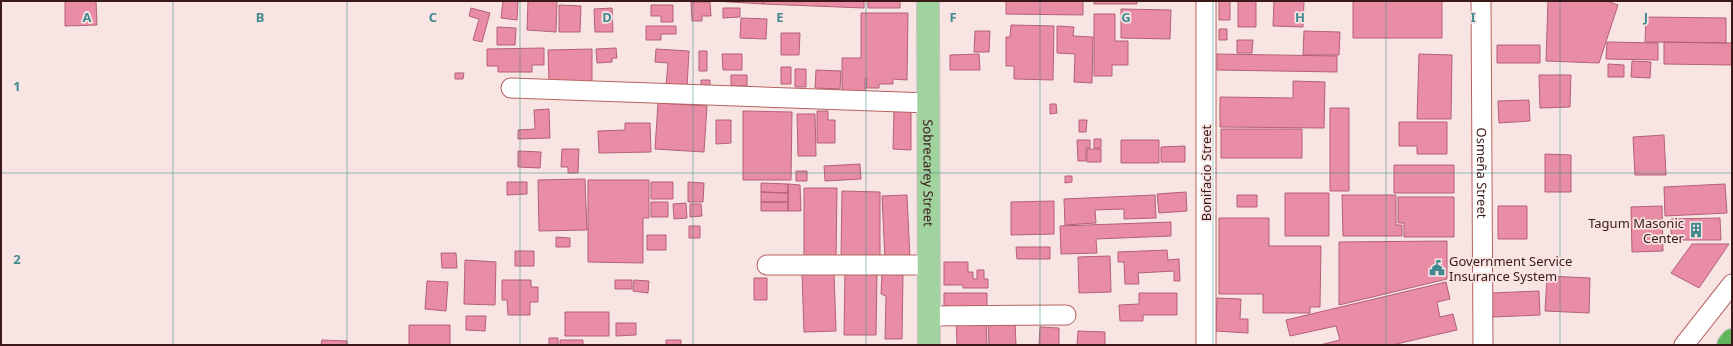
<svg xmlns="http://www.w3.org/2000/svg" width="1733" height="346" font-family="'Noto Sans',sans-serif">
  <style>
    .building { fill: #e98ca5; stroke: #b26178 }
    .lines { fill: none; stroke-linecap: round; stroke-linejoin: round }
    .minor-casing { stroke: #b66361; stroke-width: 21 }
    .major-casing { stroke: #ccc3c3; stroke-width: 24 }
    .highway-casing { stroke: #ccc3c3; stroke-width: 24 }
    .minor { stroke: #fff; stroke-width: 19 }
    .major { stroke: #a0d39d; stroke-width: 22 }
    .highway { stroke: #61b65c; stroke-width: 22 }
    .grid { fill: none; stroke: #428a90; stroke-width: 1; stroke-opacity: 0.55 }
    .labels { text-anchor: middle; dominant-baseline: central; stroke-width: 3.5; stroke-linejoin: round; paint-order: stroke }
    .street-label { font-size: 13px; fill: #3b1919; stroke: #f8e5e3 }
    .poi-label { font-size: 13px; fill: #3b1919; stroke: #f8e5e3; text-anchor: end }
    .grid-label { font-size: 13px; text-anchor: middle; font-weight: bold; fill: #428a90; stroke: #f8e5e3; stroke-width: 3.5; stroke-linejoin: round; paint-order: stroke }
  </style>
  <rect width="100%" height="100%" fill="#f8e5e3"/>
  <path class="building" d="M65 1H96L97 25 65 26Z
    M503 1H518L517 20 501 18Z
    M528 1H557L556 32 527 30Z
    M715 1H763V4Z
    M763 1H864V8L763 4Z
    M868 1H900V8H868Z
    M1006 1H1083V15L1006 14Z
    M1094 1H1137V4H1094Z
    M1219 1H1230V20H1219Z
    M1238 1H1256V27H1238Z
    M1274 1H1304L1303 27 1273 26Z
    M1353 1H1442V38H1353Z
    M1548 1H1607L1618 5 1599 63 1546 61Z
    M691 2H710L711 16H702V21H692Z
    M559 5 581 6 580 32H559Z
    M651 5H673V22H661V16H651Z
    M471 8 490 13 482 42 473 40 479 19 469 16Z
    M612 8 613 32H595L594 9Z
    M723 8H740V17L723 18Z
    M1121 9 1171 10 1170 39 1121 38Z
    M861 13H908L907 80 893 79V84H879V88H866L867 78H865V99H842V58H861Z
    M1094 14H1115V41H1128V65H1112V76H1094Z
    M1646 17 1726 18V43L1645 42Z
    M741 18 767 19 766 39 740 38Z
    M1011 25 1054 26 1053 80 1014 79V66H1006V37H1010Z
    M646 26H676V34H661V40H646Z
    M1057 26 1074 27 1073 36 1093 37 1092 83 1074 82 1075 54 1057 53Z
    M497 27 516 28 515 45H497Z
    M1219 29H1227V40H1219Z
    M975 31H990L989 52H974Z
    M1304 31 1340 32 1339 55H1303Z
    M781 33H800L799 55H781Z
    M1237 40H1253L1252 53H1237Z
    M1607 42 1658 43V60L1606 59Z
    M1664 42 1732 43V65L1664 64Z
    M1497 45H1540V63H1497Z
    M544 48V65H532V72H498V66H487V49Z
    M616 48 617 58H612V62L597 63 596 49Z
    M592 49V88L549 83 548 50Z
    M656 49 689 51 687 87 666 86 668 63 655 62Z
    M699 51H707V71H699Z
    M722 54H742V70H723Z
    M979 54 980 70H950V55Z
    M1217 54 1337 56V72L1217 70Z
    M1419 54 1452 55 1451 119H1417Z
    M1632 61 1651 62 1650 78 1631 77Z
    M1608 64 1624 65V77H1608Z
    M781 67H791V84H781Z
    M795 69H806V87H795Z
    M816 70 841 71 840 89 815 88Z
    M455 73H464L463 79H455Z
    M731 75H747V86H731Z
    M1539 75H1571L1570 107 1540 108Z
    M701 80H710V87H701Z
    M1293 81 1325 82 1324 128 1220 127V97L1293 98Z
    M1529 100 1530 121 1499 123 1498 101Z
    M658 103 707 106 704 152 655 149Z
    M1050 104H1056L1057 113 1050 114Z
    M1330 108H1349V191H1330Z
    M549 109 550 138 518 139V130L535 129 534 110Z
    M894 110H911V150L893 149Z
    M743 111 792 112 791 180H743Z
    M817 111H828V120H835V143H817Z
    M797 114H815L816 156H798Z
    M716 120H731V143L716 144Z
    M1079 120H1087L1086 132H1079Z
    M1399 122H1447V154H1417V146H1399Z
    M625 123H650L651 152 599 153 598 131 625 130Z
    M1221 129H1302V158H1221Z
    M1664 135 1666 175H1635L1633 137Z
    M1094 139H1101V148H1094Z
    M1077 140H1090V148H1086V161H1078Z
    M1121 140H1159V163H1121Z
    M1185 146V162H1161V147Z
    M562 149H579L578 173H568V167H561Z
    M1087 149H1101V162H1087Z
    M518 151 541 152 540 168 518 167Z
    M1545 154 1571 155V192H1545Z
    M860 164 861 179 825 181 824 166Z
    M1394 165H1454V193H1394Z
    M796 171H807V181H796Z
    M1065 176H1072V182L1065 183Z
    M585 179 587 230 539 231 538 180Z
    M588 180H649V218H643V263L588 262Z
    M507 182H527V194L507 195Z
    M651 182H673V199H651Z
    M688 182 704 183 703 202H688Z
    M761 183 788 184V193L761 192Z
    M788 184 800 185 801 211H788Z
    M1725 184 1727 213 1665 216 1664 187Z
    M804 188H837L836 259H804Z
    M842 191 880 192V259H841Z
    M761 192 788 193V202H761Z
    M1186 192 1187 211 1159 213 1157 194Z
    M1285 193H1329V236H1285Z
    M907 195 910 259 885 260 882 196Z
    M1155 195 1156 218 1124 219V209L1095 210 1096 223 1065 225 1064 199Z
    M1237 195H1257V207H1237Z
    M1342 195H1396V225H1402V236H1343Z
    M1398 197H1454V237H1404V223H1398Z
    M1054 201V234L1011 235V202Z
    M651 202H668V217H651Z
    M761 202H788V211H761Z
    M686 203 687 218 674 219 673 204Z
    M690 204H701L702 216 690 217Z
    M1498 206H1527V239H1498Z
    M1662 206 1663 251 1632 252 1631 207Z
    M1219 218H1269V246H1321L1320 307H1310V313H1263V294H1219Z
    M1720 218 1721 240H1671V219Z
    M1171 222V236L1096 239 1097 253 1061 254 1060 226Z
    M689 226H700V238H689Z
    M647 235H666V250H647Z
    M556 237 570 238V247H556Z
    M1447 241V279L1339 305V242Z
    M1692 244H1729L1699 288 1671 273Z
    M1016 247H1050V259H1017Z
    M1167 250 1168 260 1179 259 1180 281H1174V271L1138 273 1139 284H1125L1124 262H1118V252Z
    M515 251H534V266H515Z
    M441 253H456L457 268H442Z
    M1110 256 1111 292 1079 293 1078 257Z
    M465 260 496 262 495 305 464 304Z
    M944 262H968V272H973V279H977V270H984V279H988V288H963V285H944Z
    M845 272 877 273 876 335H844Z
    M834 273 836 331 804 332 802 274Z
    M882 273 903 274 902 339H885L886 296 881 294Z
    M1547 276 1590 278 1589 313 1545 311Z
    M754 278H767V300H754Z
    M502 280H531V287H538V302H530V315H508L507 300H502Z
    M615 280H632V289H615Z
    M634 280 649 281 648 293 633 291Z
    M427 281 448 282 446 311 425 309Z
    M1446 282 1450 299 1437 302 1440 317 1453 314 1457 330 1392 345H1320L1340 340 1336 326 1290 336 1286 320Z
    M1539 291 1540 315 1493 317 1492 293Z
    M944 293H987V310H944Z
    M1139 293H1177V315H1143V321H1120L1119 305 1139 304Z
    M1217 298 1241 299 1240 319H1248V333L1216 331Z
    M565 312H609V336H565Z
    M466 316H486L485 331 466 330Z
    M986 317 987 345H957L956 318Z
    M1015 322 1016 345H989L988 323Z
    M616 323H636V335L616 336Z
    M409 325H450V345H409Z
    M1040 327 1059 328V345H1039Z
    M1078 331 1105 332V345H1077Z
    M549 338H558V345H549Z
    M322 340 347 341V345H321Z
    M560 340H583V345H560Z
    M666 340H681V345H666Z"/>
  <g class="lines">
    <defs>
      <g id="minor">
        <path d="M1206 1V345"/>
        <path id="s1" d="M1481 1 1483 345"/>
        <path d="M511 88 929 103"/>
        <path d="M767 265H929"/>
        <path d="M929 316 1066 315"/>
        <path d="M1684 345 1732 284"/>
      </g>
      <g id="major">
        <path id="s2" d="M928 1 929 345"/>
      </g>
      <path id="highway" d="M1728 345 1732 340"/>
    </defs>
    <use href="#minor" class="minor-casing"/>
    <use href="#major" class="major-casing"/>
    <use href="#highway" class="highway-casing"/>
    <use href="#minor" class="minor"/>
    <use href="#major" class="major"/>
    <use href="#highway" class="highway"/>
  </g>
  <path class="grid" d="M173 1V345M347 1V345M520 1V345M693 1V345M866 1V345M1040 1V345M1213 1V345M1386 1V345M1560 1V345M1 173H1732"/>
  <defs>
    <symbol id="building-bare" viewBox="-9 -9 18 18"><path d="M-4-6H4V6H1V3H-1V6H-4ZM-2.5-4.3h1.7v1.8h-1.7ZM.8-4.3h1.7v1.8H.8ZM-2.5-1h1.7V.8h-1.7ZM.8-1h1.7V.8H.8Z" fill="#428a90" stroke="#f8e5e3" stroke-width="2.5" paint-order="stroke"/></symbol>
    <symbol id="civic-bare" viewBox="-9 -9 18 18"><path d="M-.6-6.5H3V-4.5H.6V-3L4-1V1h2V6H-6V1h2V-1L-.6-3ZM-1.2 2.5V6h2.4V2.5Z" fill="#428a90" stroke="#f8e5e3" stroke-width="2.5" paint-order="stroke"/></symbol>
  </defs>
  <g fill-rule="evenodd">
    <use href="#building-bare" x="1685" y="219" width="22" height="22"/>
    <use href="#civic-bare" x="1426" y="257" width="22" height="22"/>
  </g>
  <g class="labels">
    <g class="street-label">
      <text stroke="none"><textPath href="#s2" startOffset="172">Sobrecarey Street</textPath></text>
      <text transform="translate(1206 173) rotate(-90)">Bonifacio Street</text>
      <text stroke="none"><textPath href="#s1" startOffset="172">Osmeña Street</textPath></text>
    </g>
    <g class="poi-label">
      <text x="1684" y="223">Tagum Masonic<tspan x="1684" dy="15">Center</tspan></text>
      <text x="1449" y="261" text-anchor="start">Government Service<tspan x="1449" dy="15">Insurance System</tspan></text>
    </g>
  </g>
  <g class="grid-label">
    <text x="87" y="22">A</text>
    <text x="260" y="22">B</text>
    <text x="433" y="22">C</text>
    <text x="607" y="22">D</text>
    <text x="780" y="22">E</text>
    <text x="953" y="22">F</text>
    <text x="1126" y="22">G</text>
    <text x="1300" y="22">H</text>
    <text x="1473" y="22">I</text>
    <text x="1646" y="22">J</text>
    <text x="17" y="91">1</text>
    <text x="17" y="264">2</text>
  </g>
  <rect width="1733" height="346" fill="none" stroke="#3b1919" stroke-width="4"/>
</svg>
